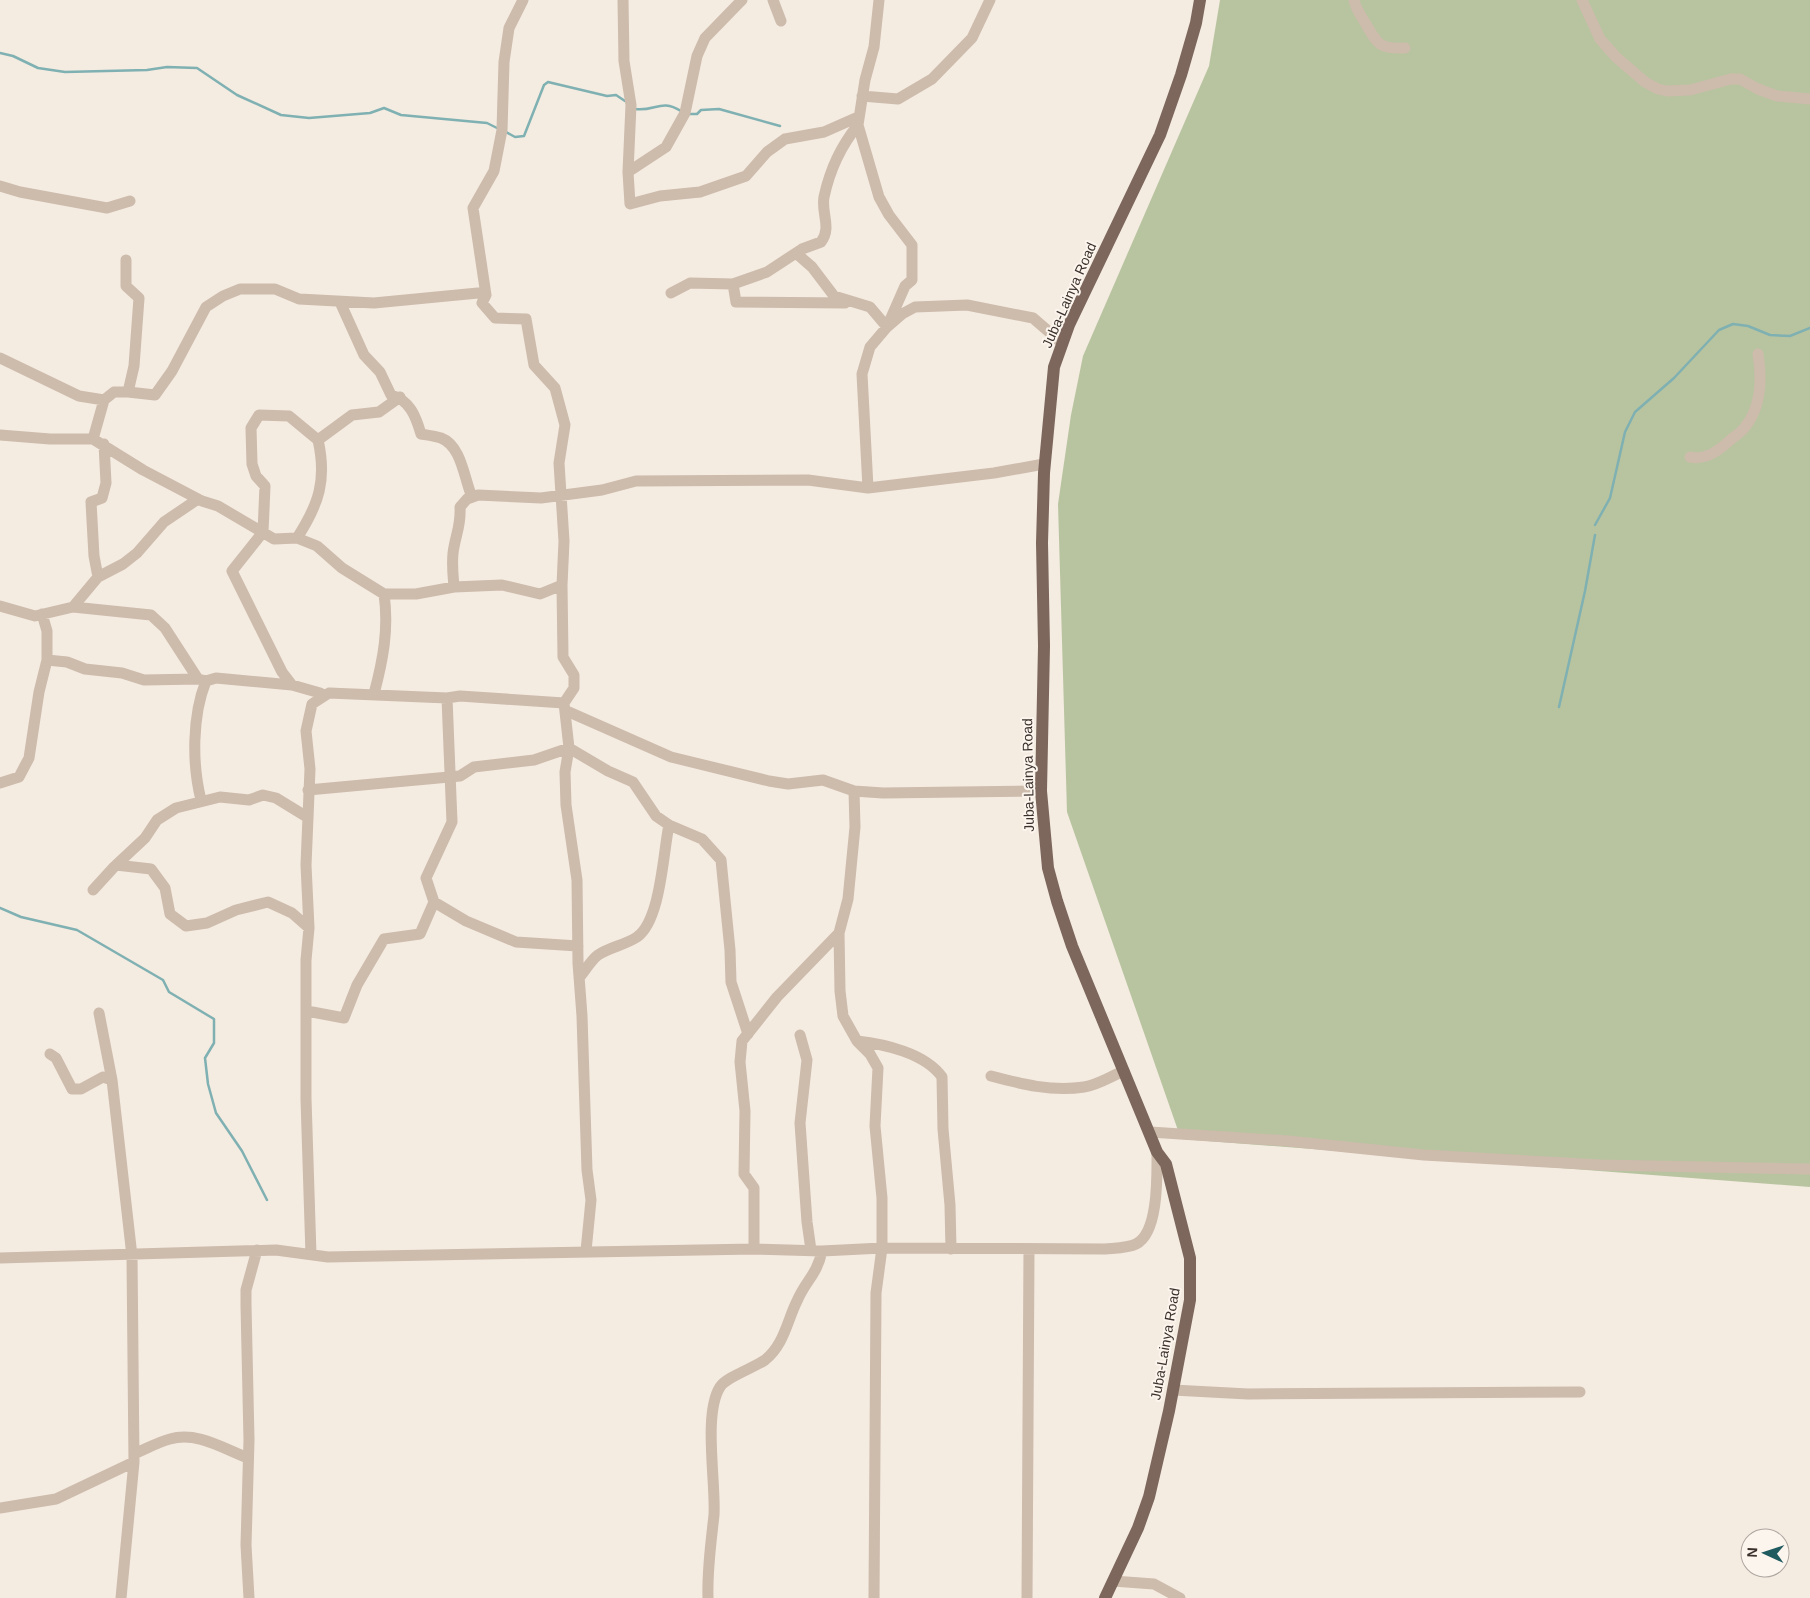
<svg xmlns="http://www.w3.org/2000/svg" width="1810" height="1598" font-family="Arial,sans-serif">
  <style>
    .green { fill: #b8c4a0 }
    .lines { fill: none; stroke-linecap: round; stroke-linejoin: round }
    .stream { stroke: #7fb0b2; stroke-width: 2.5 }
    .minor { stroke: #cdbbac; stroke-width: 11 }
    .major { stroke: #7d675c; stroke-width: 12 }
    .labels { text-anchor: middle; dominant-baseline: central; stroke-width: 4; stroke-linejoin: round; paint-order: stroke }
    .street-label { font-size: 14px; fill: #3b302b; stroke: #fbf5ee }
  </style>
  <rect width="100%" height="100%" fill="#f4ebe1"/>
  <path class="green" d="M1220 0H1810V1187L1181 1139 1067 812 1058 504 1071 415 1083 356 1209 66Z"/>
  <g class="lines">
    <path class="stream" d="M0 53 13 56 38 68 65 72 147 70 167 67 197 68 237 95 281 115 309 118 370 113 384 108 401 115 487 123 499 129
      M635 109C655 112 661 98 681 111
      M689 114H697L701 110 719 109 780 126
      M506 132 515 137 524 136 544 85 548 82 607 96 616 95 625 101
      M1595 525 1610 498 1625 432 1635 412 1674 378 1719 330 1733 324 1748 326 1770 335 1790 336 1810 328
      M1559 707 1585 591 1595 535
      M0 908 21 917 77 930 163 980 169 992 214 1019V1043L205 1058 208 1084 216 1113 242 1151 267 1200"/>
    <path class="minor" d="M623 0 624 61 631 105 628 172 630 204 660 196 700 192 746 176 767 152 785 139 824 132 858 117
      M773 0 781 21
      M1354 0C1356 10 1362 17 1367 26 1378 46 1382 49 1405 48
      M1582 0 1600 39 1616 57 1645 82 1658 89 1667 91 1690 90 1731 79H1740L1758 89 1777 96 1810 99
      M862 96 898 99 932 79 972 38 990 0
      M628 172 666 147 685 113 697 56 705 38 742 0
      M0 186 20 192 107 208 130 201
      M796 253 812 267 834 296 870 307 887 327 902 314 915 307 967 305 1033 318 1062 343
      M733 284 736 302 845 303
      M671 293 690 283 733 284 767 272 802 249 821 242C832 227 821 214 824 197 830 169 840 147 858 125
      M486 295 473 208 494 171 502 130 504 62 509 28 523 0
      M340 302 364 355 380 372 391 395C410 400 416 417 421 434 427 435 435 436 441 438 462 446 464 479 472 497
      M0 358 79 396 104 400 93 439 143 470 202 501 218 506 274 539 297 538 317 546 342 568 384 594H416L454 587C453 574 451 560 454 547 457 531 461 524 460 507L467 499 478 495 541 498 602 490 636 481 808 480 868 488 994 473 1044 464
      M128 392 155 395 172 371 206 307 223 296 240 289H275L299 299 374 303 478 293 486 295 482 303 495 318 526 319 534 365 555 388 565 425 559 463 564 541 562 585 540 594 502 585 454 587
      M104 400 114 392H128L134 366 139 298 126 286V260
      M0 435 50 439H93
      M1690 457C1705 460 1717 452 1728 442 1733 437 1741 433 1745 427 1762 406 1762 379 1758 354
      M868 488 862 374 870 347 887 327 905 286 912 280V245L889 215 879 197 858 125 865 80 874 47 879 0
      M297 538C319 504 327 480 318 440
      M98 577 94 556 91 502 102 498 106 483 104 444
      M562 585 563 657 574 675V688L564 703
      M0 606 35 616 73 607 98 577 123 564 137 553 164 522 198 499
      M73 607 151 615 165 628 198 679 206 681
      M47 660 67 662 85 669 122 673 144 680 198 679
      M374 694C383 660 389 629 384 594
      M323 696 320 693 292 685 282 672 232 571 263 532 265 486 256 476 252 464 251 428 259 415 289 416 318 440 352 415 379 412 400 397
      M569 712 671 757 769 781 788 784 823 780 854 791
      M0 783 19 777 29 758 39 692 47 660V631L42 614
      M308 790 460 776 474 767 534 760 569 748 608 771 633 782 656 816 669 825 702 839 721 860 730 950 731 982 748 1034
      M201 800C192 764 192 716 206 681L216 678 292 685
      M116 865 151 869 165 888 170 914 186 926 207 923 236 910 268 902 292 913 309 928
      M93 890 114 867 145 838 157 820 176 808 220 797 249 800 263 795 276 798 307 817
      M434 902 466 921 516 942 578 946
      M839 933 840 991 843 1016 857 1041C884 1044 925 1053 942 1077L943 1129 950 1205 951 1249
      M579 978C585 971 591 960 598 955 610 947 625 945 637 937 661 920 663 853 669 825
      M307 1011 344 1018 357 985 384 939 420 934 434 902 426 878 452 822 447 698
      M800 1035 807 1060 800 1123 807 1222 811 1250
      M857 1041 870 1054 878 1068 875 1126 882 1198V1248L876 1293 874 1598
      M50 1054 56 1058 72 1089H81L103 1077 112 1080
      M991 1076C1021 1084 1052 1092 1084 1087 1098 1085 1111 1076 1124 1071
      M1150 1132 1288 1141 1424 1155 1601 1165 1810 1169
      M754 1249V1188L744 1174 745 1111 740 1062 742 1041 777 997 839 933 848 899 855 827 854 791 883 793 1041 791
      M311 1255 306 1099V960L309 928 306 865 310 769 306 731 312 704 329 693 447 698 460 696 564 703 569 748 565 772 566 805 577 880 578 963 582 1016 587 1170 591 1200 586 1251
      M0 1258 276 1250 328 1257 754 1249 822 1251 882 1248 1105 1249C1115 1248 1128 1248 1136 1244 1159 1233 1157 1174 1157 1152
      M1173 1390 1248 1394 1580 1392
      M134 1454C146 1449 158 1442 170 1439 197 1431 224 1449 248 1458
      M0 1508 56 1499 134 1462 132 1256 112 1080 99 1013
      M1113 1581 1154 1584 1180 1598
      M121 1598 134 1462
      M249 1598 246 1545 249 1440 246 1305V1290L257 1250
      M708 1598C707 1569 711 1543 714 1515 716 1482 703 1414 720 1387 726 1377 754 1368 765 1360 784 1345 787 1321 797 1301 806 1280 817 1275 822 1251
      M1027 1598 1029 1250"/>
    <path class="major" d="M1105 1598 1138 1528 1149 1497 1169 1411 1190 1300V1258L1166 1164 1157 1152 1072 946 1057 901 1048 868 1041 791 1044 646 1042 543 1044 473 1054 367 1069 325 1160 135 1181 75 1196 23 1200 0"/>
  </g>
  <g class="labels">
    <g class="street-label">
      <text transform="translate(1069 295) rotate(-66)">Juba-Lainya Road</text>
      <text transform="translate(1028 775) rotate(-91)">Juba-Lainya Road</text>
      <text transform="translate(1165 1344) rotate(-80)">Juba-Lainya Road</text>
    </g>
  </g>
  <g transform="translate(1765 1553) rotate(273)"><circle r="24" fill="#fbf5ee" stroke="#aea6a0"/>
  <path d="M0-4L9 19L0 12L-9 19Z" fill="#1f5a5e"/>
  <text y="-8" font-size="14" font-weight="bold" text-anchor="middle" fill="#3b302b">N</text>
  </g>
</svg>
